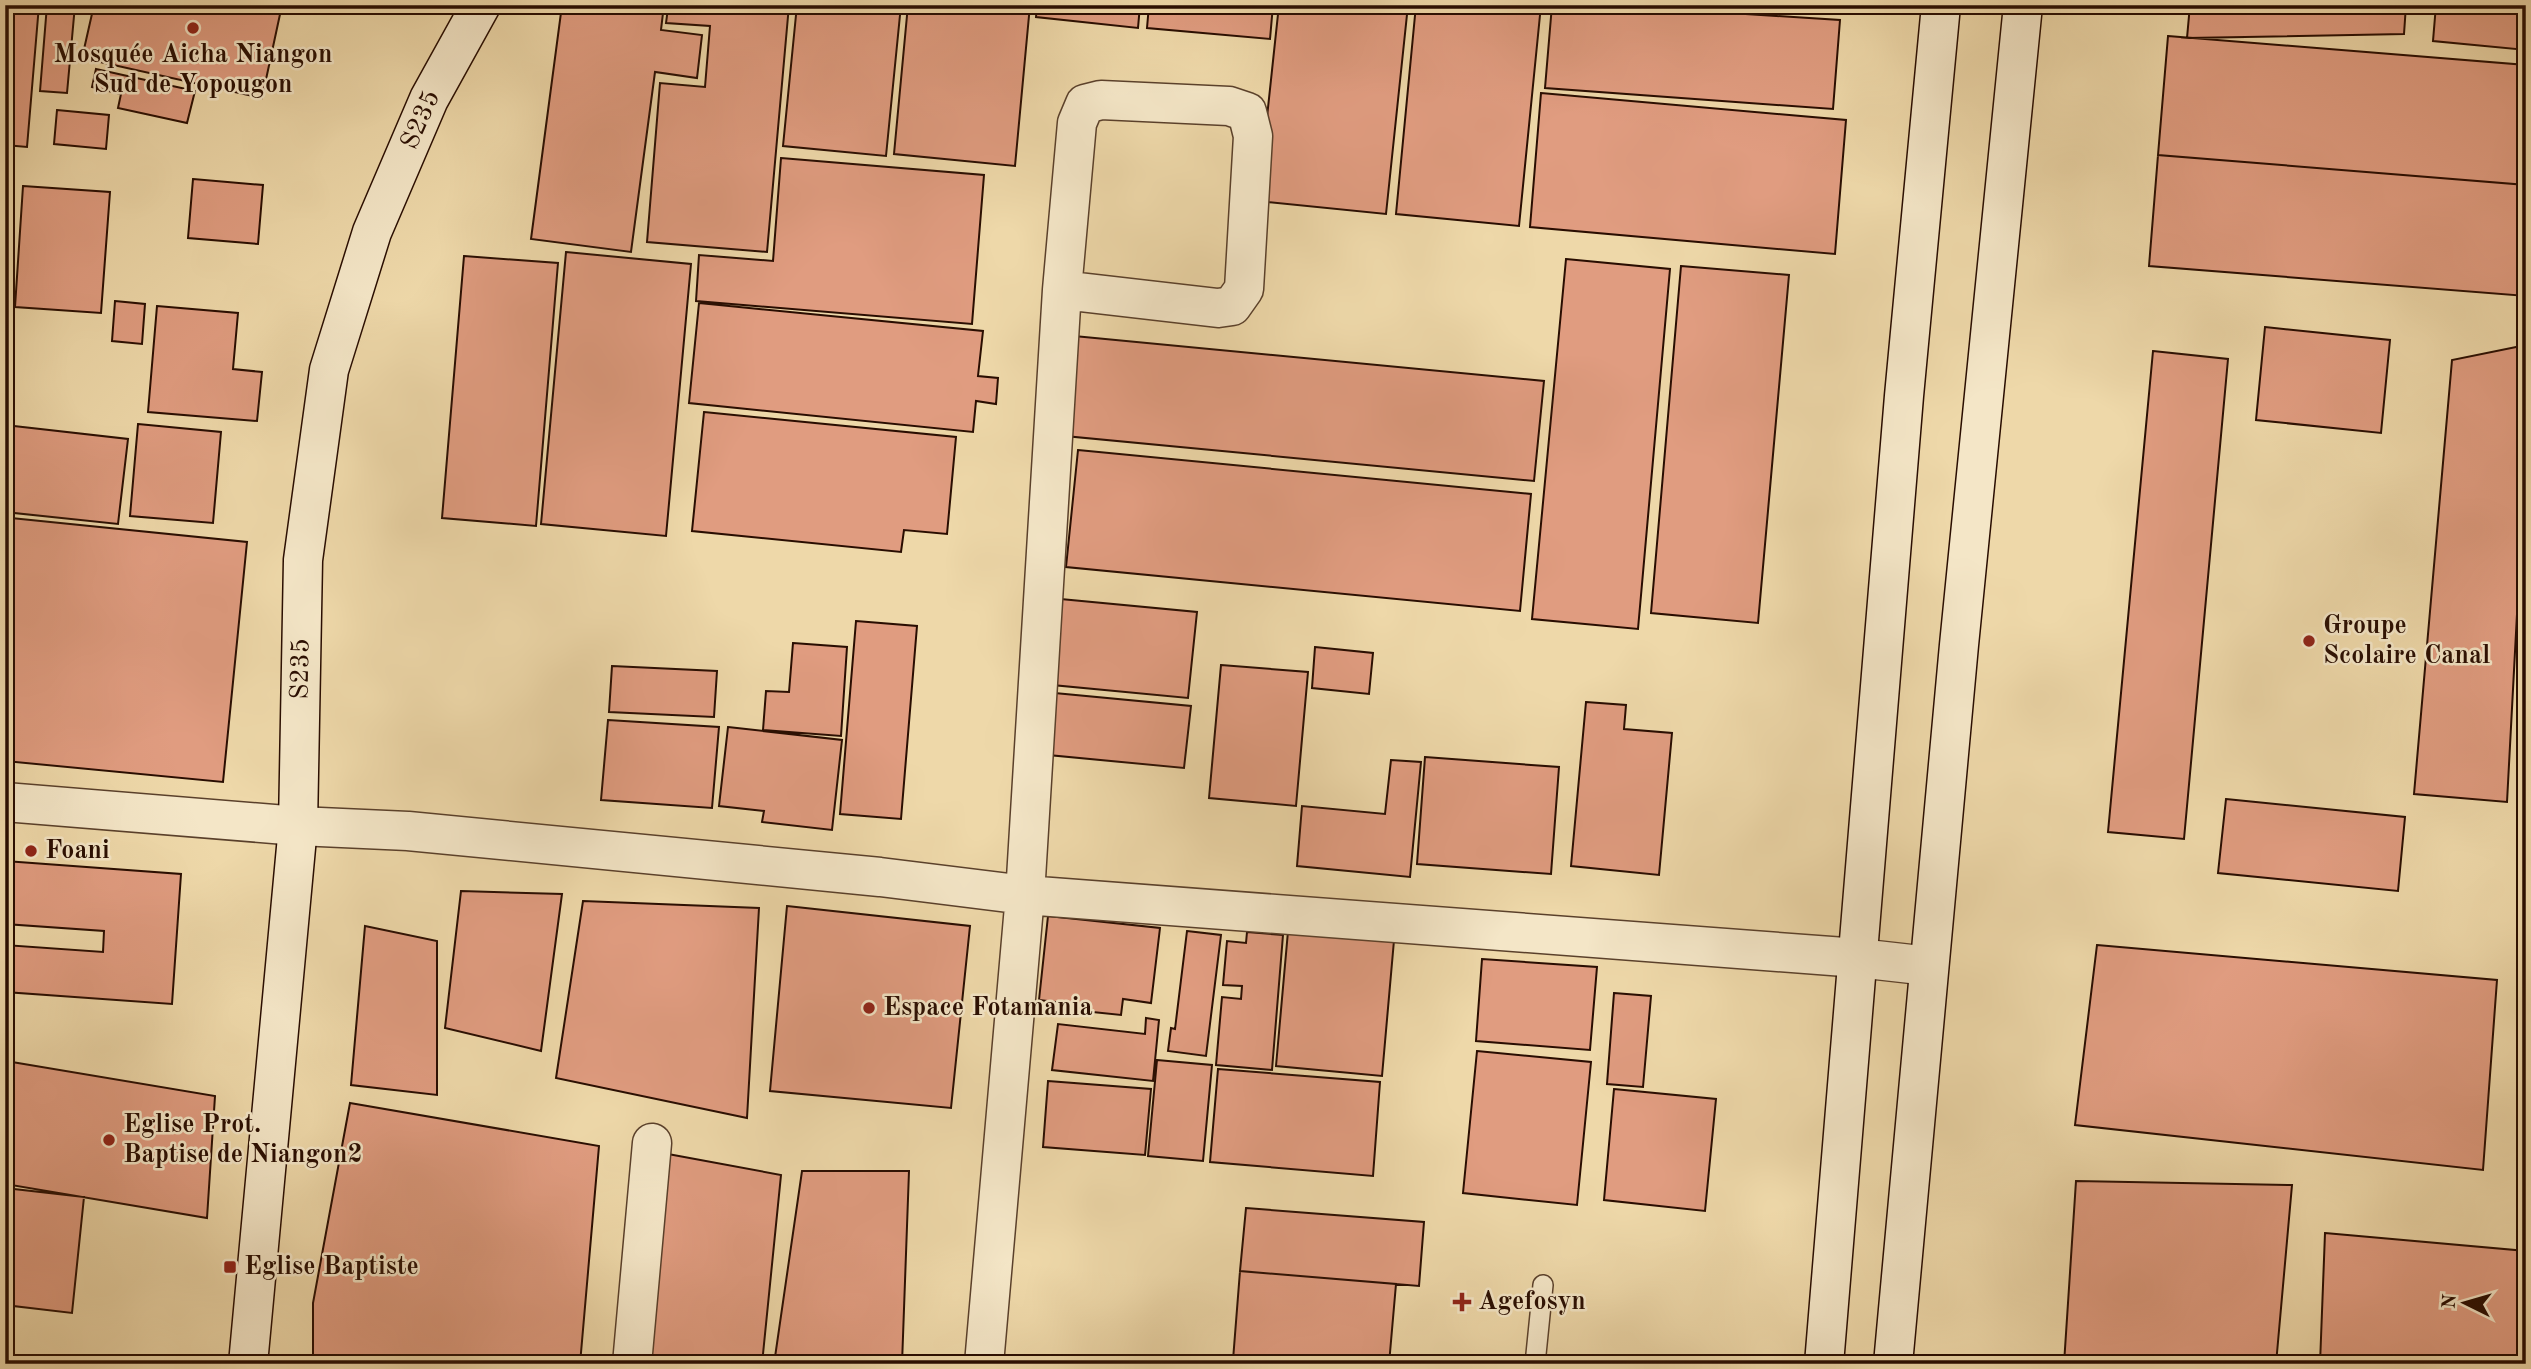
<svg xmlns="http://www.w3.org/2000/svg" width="2531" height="1369" font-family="'Old Standard TT',serif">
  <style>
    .building { fill: #e09c80; stroke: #290d01; stroke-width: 2 }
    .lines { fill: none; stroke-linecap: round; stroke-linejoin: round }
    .lane-casing { stroke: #5a402b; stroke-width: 22 }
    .street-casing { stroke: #5a402b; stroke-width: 41 }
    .secondary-casing { stroke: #290d01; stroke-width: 41 }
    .lane { stroke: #f4e6c7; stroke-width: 19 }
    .street { stroke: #f4e6c7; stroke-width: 38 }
    .secondary { stroke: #f4e6c7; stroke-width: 38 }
    .poi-dot { fill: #8f2418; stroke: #f4e6c7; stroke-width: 2.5 }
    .labels { text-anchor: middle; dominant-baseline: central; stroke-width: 5; stroke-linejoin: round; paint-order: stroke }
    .poi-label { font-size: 26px; font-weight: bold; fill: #290d01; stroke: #f4e6c7; text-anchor: start }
    .street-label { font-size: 26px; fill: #290d01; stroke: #f4e6c7 }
  </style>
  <rect width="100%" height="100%" fill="#eed8a9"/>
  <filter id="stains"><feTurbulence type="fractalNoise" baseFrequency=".00286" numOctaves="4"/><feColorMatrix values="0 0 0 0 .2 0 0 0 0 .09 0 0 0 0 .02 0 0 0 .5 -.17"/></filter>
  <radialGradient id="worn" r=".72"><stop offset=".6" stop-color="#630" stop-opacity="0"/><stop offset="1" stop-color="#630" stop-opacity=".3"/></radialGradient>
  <path class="building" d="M11 5H39L27 147 5 145V76Z
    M47 5H75L67 93 40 91Z
    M94 5H282L262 98 82 58Z
    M562 5H606L663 13 661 30 702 35 697 78 655 72 631 252 531 239Z
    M678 5H789L767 252 647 242 660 83 705 87 710 26 666 23 668 8 678 9Z
    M797 5H901L886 156 783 146Z
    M908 5H1030L1015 166 894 154Z
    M1037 5H1140L1138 28 1036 17Z
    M1149 5H1273L1270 39 1147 28Z
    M1279 5H1408L1386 214 1258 201Z
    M1416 5H1541L1519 226 1396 214Z
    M1552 5H1732L1731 13 1840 20 1833 109 1545 88Z
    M2190 5H2406L2404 34 2187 38Z
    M2436 5H2526V50L2433 41Z
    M2168 36 2526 65V185L2158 155Z
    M96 69 195 91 187 123 118 108 121 94 92 87Z
    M1541 93 1846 120 1835 254 1530 227Z
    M57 110 109 115 106 149 54 144Z
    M2158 155 2526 185V296L2149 266Z
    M781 158 984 175 972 324 696 301 699 255 773 261Z
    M193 179 263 185 258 244 188 238Z
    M23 186 110 192 101 313 15 307Z
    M566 252 691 264 666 536 541 524Z
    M464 256 558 263 536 526 442 518Z
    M1566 259 1670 269 1638 629 1532 619Z
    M1681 266 1789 275 1758 623 1651 613Z
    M115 301 145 304 142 344 112 341Z
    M699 303 983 331 978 376 998 378 996 404 976 401 973 432 689 403Z
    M157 306 238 313 233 369 262 372 257 421 148 412Z
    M2265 327 2390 340 2381 433 2256 420Z
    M1074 336 1544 381 1534 481 1065 436Z
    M2526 345V445L2507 802 2414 794 2452 360Z
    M2153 351 2228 359 2184 839 2108 832Z
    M704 412 956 437 947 534 904 530 901 552 692 531Z
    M138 424 221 432 213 523 130 516Z
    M5 425 128 439 118 524 5 512Z
    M1078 450 1531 494 1520 611 1066 567Z
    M11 518 247 542 223 782 5 761V579Z
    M1050 598 1197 612 1188 698 1042 684Z
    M856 621 917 626 901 819 840 814Z
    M793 643 847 647 841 736 763 730 766 691 789 692Z
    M1315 647 1373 653 1369 694 1312 688Z
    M1221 665 1308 672 1296 806 1209 798Z
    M612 666 717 671 714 717 609 712Z
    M1044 692 1191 706 1184 768 1038 754Z
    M1586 702 1626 705 1624 729 1672 733 1659 875 1571 866Z
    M608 720 719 727 712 808 601 800Z
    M728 727 842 740 832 830 762 822 764 811 719 806Z
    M1425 757 1559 767 1551 874 1417 864Z
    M1391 760 1421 762 1410 877 1297 866 1302 806 1385 814Z
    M2226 799 2405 817 2398 891 2218 873Z
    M5 861 181 874 172 1004 5 992V945L103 952 104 931 5 924Z
    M461 891 562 894 541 1051 445 1028Z
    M583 901 759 908 747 1118 556 1078Z
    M787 906 970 926 951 1108 770 1091Z
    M1048 916 1160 928 1151 1003 1123 999 1121 1015 1064 1009 1065 1003 1039 1000Z
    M1289 920 1395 929 1382 1076 1276 1066Z
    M365 926 437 941V1095L351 1085Z
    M1187 931 1221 935 1206 1056 1168 1051 1171 1028 1175 1029Z
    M1247 932 1283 935 1272 1070 1216 1065 1222 997 1241 999 1242 986 1223 985 1227 941 1246 943Z
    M2097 945 2497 980 2483 1170 2075 1125Z
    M1482 959 1597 967 1590 1050 1476 1041Z
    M1614 993 1651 996 1643 1087 1607 1084Z
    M1146 1018 1159 1020 1153 1081 1052 1070 1058 1024 1145 1034Z
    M1477 1051 1591 1062 1577 1205 1463 1193Z
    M1157 1060 1212 1065 1203 1161 1148 1156Z
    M6 1061 215 1096 207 1218 5 1184Z
    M1218 1069 1380 1082 1373 1176 1210 1162Z
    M1048 1081 1151 1089 1145 1155 1043 1147Z
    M1614 1089 1716 1099 1705 1211 1604 1200Z
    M350 1103 599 1146 580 1364H313V1303Z
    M2526 1139V1185H2522Z
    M668 1154 781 1175 762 1364H646Z
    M802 1171H909L902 1364H774Z
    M2076 1181 2292 1185 2276 1364H2064Z
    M5 1188 84 1197 72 1313 5 1305Z
    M1246 1208 1424 1222 1419 1286 1240 1271Z
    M2325 1233 2526 1251V1364H2320Z
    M1240 1271 1396 1284 1389 1364H1279L1233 1360Z"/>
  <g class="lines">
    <defs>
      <path id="lane" d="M1535 1364 1543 1285"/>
      <path id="street" d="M5 802 298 826 408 831 880 877 1025 895 1858 958 1929 966
        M632 1364 652 1143
        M984 1364 1025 895 1062 290 1077 123 1085 104 1101 100 1229 106 1247 112 1253 136 1244 289 1232 306 1218 308 1062 290"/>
      <path id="secondary" d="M248 1364 298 826 303 560 329 370 372 232 429 99 481 5
        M1824 1364 1904 396 1941 5
        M1893 1364 1959 645 2023 5"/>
    </defs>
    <use href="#lane" class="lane-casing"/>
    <use href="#street" class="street-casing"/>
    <use href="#secondary" class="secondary-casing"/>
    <use href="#lane" class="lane"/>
    <use href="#street" class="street"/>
    <use href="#secondary" class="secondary"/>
  </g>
  <g class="poi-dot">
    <circle cx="193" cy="28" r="7"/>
    <circle cx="2309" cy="641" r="7"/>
    <circle cx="31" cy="851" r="7"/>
    <circle cx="869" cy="1008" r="7"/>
    <circle cx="109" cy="1140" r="7"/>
    <rect x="223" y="1260" width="14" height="14" rx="3.5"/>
    <path d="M1458.5 1291.5h7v7h7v7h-7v7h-7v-7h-7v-7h7z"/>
  </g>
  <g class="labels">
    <g class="poi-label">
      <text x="193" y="55" text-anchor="middle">Mosquée Aicha Niangon<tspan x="193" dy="30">Sud de Yopougon</tspan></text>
      <text x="2323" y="626">Groupe<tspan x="2323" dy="30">Scolaire Canal</tspan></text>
      <text x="45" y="851">Foani</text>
      <text x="883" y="1008">Espace Fotamania</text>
      <text x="123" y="1125">Eglise Prot.<tspan x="123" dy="30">Baptise de Niangon2</tspan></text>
      <text x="244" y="1267">Eglise Baptiste</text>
      <text x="1478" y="1302">Agefosyn</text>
    </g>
    <g class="street-label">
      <text transform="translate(421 120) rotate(-66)">S235</text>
      <text transform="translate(301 669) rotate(-89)">S235</text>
    </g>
  </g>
  <rect width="2531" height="1369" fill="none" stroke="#eed8a9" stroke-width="28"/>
  <rect x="7" y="7" width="2517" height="1355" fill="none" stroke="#290d01" stroke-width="3.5"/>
  <rect x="14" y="14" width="2503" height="1341" fill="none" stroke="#290d01" stroke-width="2"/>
  <g transform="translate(2465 1303) rotate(275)" stroke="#f4e6c7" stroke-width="5" paint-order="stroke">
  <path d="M0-5L12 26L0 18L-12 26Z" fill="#290d01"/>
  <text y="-10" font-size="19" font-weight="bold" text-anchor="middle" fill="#290d01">N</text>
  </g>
  <rect width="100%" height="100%" filter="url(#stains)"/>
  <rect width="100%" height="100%" fill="url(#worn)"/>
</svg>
